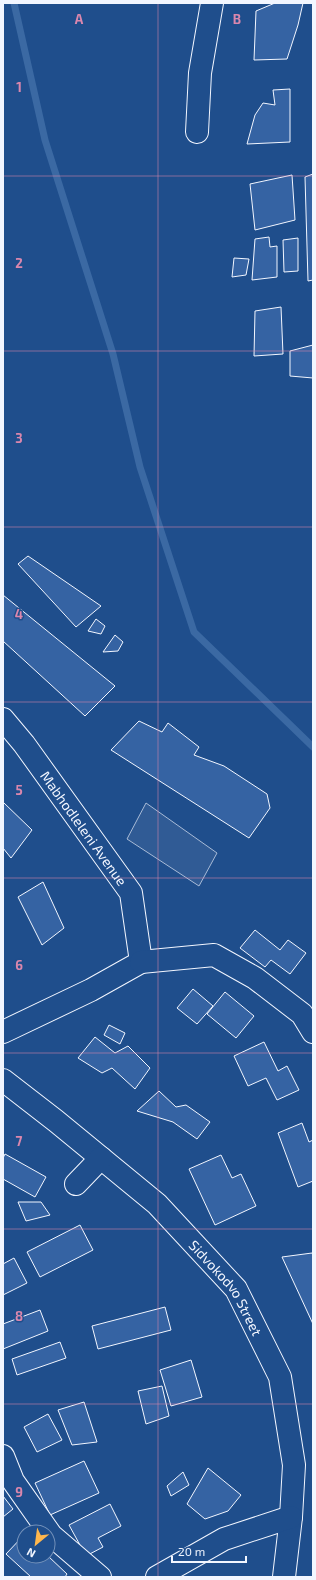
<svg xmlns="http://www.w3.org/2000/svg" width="316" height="1580" font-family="'Exo 2',sans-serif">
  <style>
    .parking { fill: #305b95; stroke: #a8bbd7 }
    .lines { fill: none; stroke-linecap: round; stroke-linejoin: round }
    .stream { stroke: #3b69a3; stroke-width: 7 }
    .building { fill: #3563a3; stroke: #f2f6ff }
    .minor-casing { stroke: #f2f6ff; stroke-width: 24 }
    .minor { stroke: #1f4e8c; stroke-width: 22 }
    .grid { fill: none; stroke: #da87ad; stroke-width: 1; stroke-opacity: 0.55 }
    .labels { text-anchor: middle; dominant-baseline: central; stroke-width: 3; stroke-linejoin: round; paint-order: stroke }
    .street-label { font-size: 14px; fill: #f2f6ff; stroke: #1f4e8c }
    .grid-label { font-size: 13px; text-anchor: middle; font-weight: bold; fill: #da87ad; stroke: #1f4e8c; stroke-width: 3; stroke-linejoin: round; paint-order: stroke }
  </style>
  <rect width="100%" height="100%" fill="#1f4e8c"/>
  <path class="parking" d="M146 803 217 853 199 886 127 839Z"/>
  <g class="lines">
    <path class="stream" d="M14 3 45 140 113 354 140 467 194 632 313 747"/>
  </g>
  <path class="building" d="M275 3H303L298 25 287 59 254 60 256 11Z
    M290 89V142L247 144 255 115 263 103 275 105 273 90Z
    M313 174V280L308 281 305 177Z
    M292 175 295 220 255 230 250 184Z
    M269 237 270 247 277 246V277L252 280 255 239Z
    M298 238V271L284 272 283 240Z
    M234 258 249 259 246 275 232 277Z
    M281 307 283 354 254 356 255 311Z
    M313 345V378L290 376V351Z
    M28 556 101 606 76 627 18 564Z
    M3 595 115 686 85 716 3 641Z
    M96 619 105 626 101 634 88 631Z
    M115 635 123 642 118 651 103 652Z
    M139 721 162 732 168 723 199 747 194 755 224 766 267 794 270 808 249 838 111 750Z
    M3 802 32 830 11 858 3 848Z
    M43 882 64 928 42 945 18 897Z
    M255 930 280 950 288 940 306 953 290 974 271 960 265 967 240 948Z
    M193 989 213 1006 197 1024 177 1008Z
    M225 992 254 1016 236 1038 207 1014Z
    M109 1025 125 1033 120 1044 104 1035Z
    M95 1037 115 1053 128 1046 150 1068 135 1089 112 1068 102 1073 78 1058Z
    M264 1042 278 1071 287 1066 299 1090 277 1100 266 1078 248 1086 234 1056Z
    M159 1091 176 1107 186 1105 210 1122 197 1139 173 1122 137 1111Z
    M302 1123 309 1142 313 1140V1181L298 1187 278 1133Z
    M5 1154 46 1177 35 1197 3 1179V1158Z
    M221 1155 232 1178 241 1174 256 1206 215 1225 189 1169Z
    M18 1202H41L50 1215 26 1221Z
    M80 1225 93 1250 40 1277 27 1252Z
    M312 1253 313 1255V1324L282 1257Z
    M14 1258 27 1283 3 1295V1264Z
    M165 1307 171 1330 98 1349 92 1326Z
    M40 1310 48 1331 3 1349V1324Z
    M60 1342 66 1358 17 1375 12 1359Z
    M191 1360 202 1397 171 1406 160 1370Z
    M162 1386 169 1416 146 1424 138 1391Z
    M84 1402 97 1442 72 1445 58 1410Z
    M48 1414 62 1440 37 1452 24 1427Z
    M84 1461 99 1493 50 1515 35 1483Z
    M208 1468 241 1495 228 1511 205 1519 187 1504Z
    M183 1472 189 1485 171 1496 167 1486Z
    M3 1496 13 1509 3 1517Z
    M110 1504 121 1526 98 1538 103 1547 86 1556 69 1525Z
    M24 1535V1556H48L67 1574 65 1577H31L6 1554Z"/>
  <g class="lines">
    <defs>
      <g id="minor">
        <path d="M197 132 200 73 212 3"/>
        <path id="s1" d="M3 719 24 744 131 893 141 962 91 990 3 1032"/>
        <path d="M141 962 214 955 255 978 302 1014 313 1032"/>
        <path id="s2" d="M3 1080 56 1121 157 1204 236 1289 280 1377 294 1465 291 1517 284 1577"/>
        <path d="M76 1184 101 1158"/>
        <path d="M3 1456 13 1481 51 1535 100 1577"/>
        <path d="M157 1577 224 1539 291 1517"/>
      </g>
    </defs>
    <use href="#minor" class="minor-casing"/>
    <use href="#minor" class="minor"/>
  </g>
  <path class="grid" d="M158 3V1577M3 176H313M3 351H313M3 527H313M3 702H313M3 878H313M3 1053H313M3 1229H313M3 1404H313"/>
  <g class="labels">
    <g class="street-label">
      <text stroke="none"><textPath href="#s1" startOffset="136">Mabhodleleni Avenue</textPath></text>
      <text stroke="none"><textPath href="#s2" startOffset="307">Sidvokodvo Street</textPath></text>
    </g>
  </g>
  <g class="grid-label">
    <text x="79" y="24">A</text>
    <text x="237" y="24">B</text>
    <text x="19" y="92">1</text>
    <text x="19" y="268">2</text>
    <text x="19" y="443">3</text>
    <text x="19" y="619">4</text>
    <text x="19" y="795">5</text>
    <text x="19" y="970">6</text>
    <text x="19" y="1146">7</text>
    <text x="19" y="1321">8</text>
    <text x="19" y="1497">9</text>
  </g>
  <rect width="316" height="1580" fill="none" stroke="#f2f6ff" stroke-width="8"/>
  <g transform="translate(36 1544) rotate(209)"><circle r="19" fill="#1f4e8c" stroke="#7391ba"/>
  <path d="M0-3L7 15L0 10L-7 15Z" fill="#ffb74d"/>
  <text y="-6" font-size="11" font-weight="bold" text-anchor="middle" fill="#f2f6ff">N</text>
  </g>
  <path d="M172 1556v6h74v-6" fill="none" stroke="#f2f6ff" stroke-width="2"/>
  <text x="178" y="1556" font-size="12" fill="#f2f6ff" stroke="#1f4e8c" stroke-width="3" paint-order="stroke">20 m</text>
</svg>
